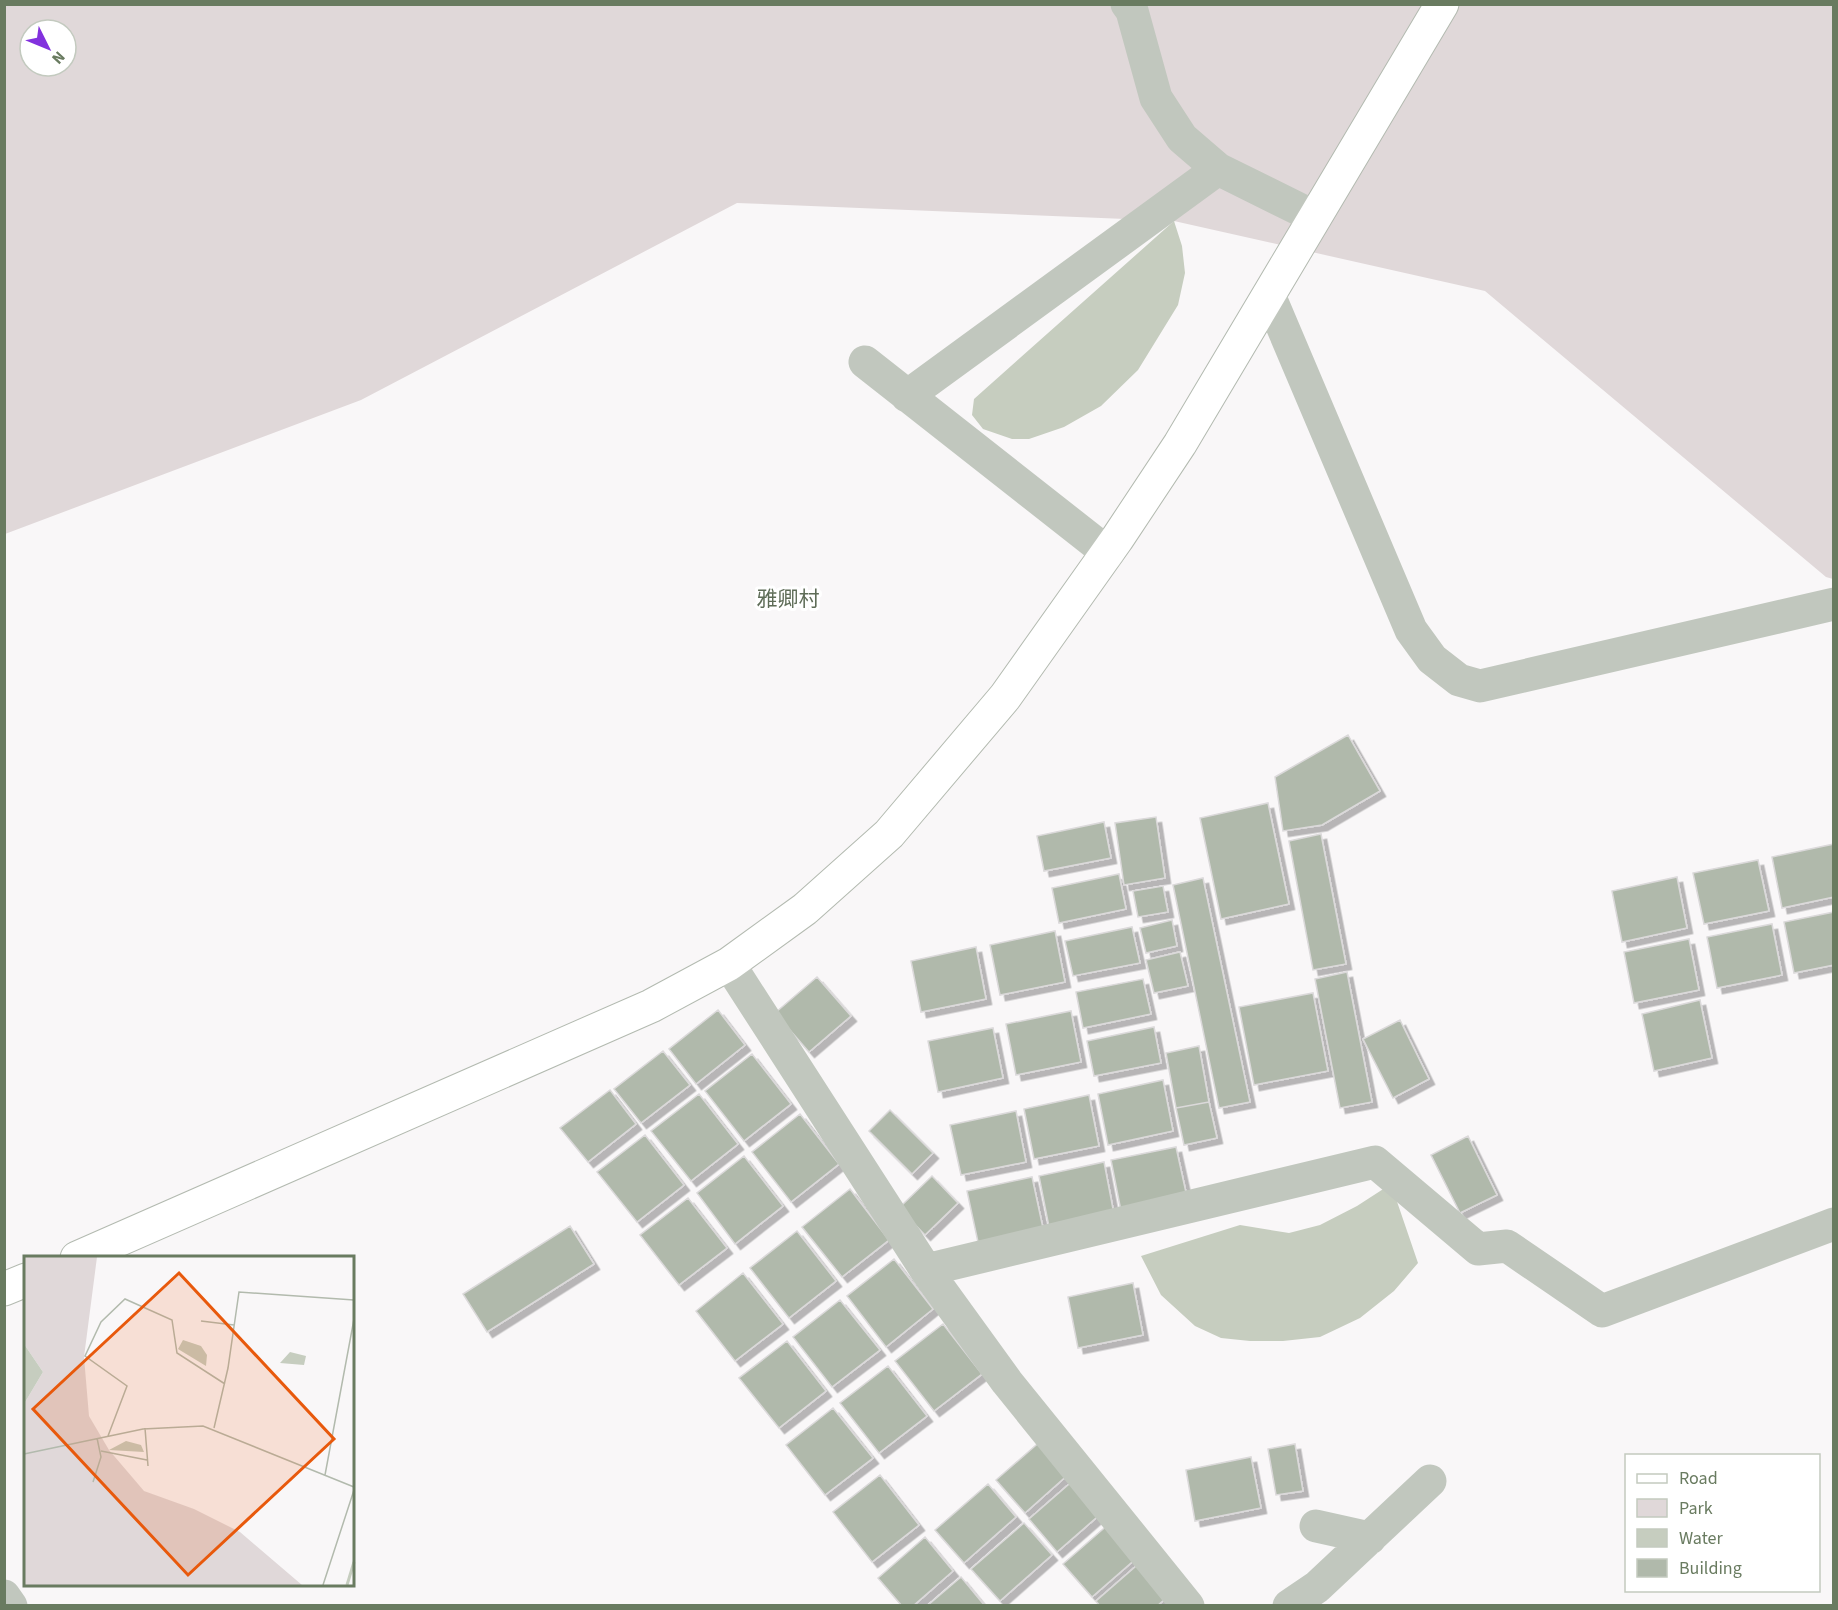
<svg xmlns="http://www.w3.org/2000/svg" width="1838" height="1610" font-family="'Source Sans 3','Noto Sans SC',sans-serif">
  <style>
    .green { fill: #e0d8d9; fill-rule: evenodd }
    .water { fill: #c6cdbf }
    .building { fill: #b0b9ab; stroke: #dbd9da; stroke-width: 1.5; filter: url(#shadow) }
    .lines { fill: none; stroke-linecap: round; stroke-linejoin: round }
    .major-casing { stroke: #b3bab0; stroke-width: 35 }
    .minor { stroke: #c1c7be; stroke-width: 33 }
    .major { stroke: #fff; stroke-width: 33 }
    .labels { text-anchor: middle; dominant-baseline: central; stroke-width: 6; stroke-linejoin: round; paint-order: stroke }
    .quarter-label { font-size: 21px; fill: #5e6c57; stroke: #fff }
    .inset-river { fill: none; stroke: #c6cdbf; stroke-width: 3 }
    .inset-road { fill: none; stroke: #b2baad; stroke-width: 1.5 }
    .view { fill: #e8590c; fill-opacity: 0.15; stroke: #e8590c; stroke-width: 3 }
    .inset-edge { fill: none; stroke: #697b60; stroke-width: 3 }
  </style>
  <defs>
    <filter id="shadow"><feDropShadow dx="5.5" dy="5.5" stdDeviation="0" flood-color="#0004"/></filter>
  </defs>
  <rect width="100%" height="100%" fill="#f9f7f8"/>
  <path class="green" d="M5 5H1833V579L1826 577 1485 291 1174 221 737 203 361 400 5 534ZM30 30H66V66H30Z"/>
  <path class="water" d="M1174 221 1182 246 1185 273 1178 305 1138 370 1101 406 1064 427 1029 439H1012L983 429 972 415 974 399Z
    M1391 1184 1418 1263 1394 1291 1360 1318 1320 1337 1283 1341H1250L1221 1338 1195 1326 1161 1295 1141 1256 1240 1225 1289 1233 1320 1225 1357 1206Z"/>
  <path class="building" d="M1348 735 1380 791 1322 825 1283 831 1275 777Z
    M1268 803 1289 904 1221 919 1200 818Z
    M1156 817 1165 878 1124 885 1115 823Z
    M1104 822 1111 858 1044 871 1037 836Z
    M1321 834 1346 964 1313 970 1289 841Z
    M1834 844V897L1782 908 1772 857Z
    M1758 860 1769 911 1704 924 1693 873Z
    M1119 874 1126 909 1059 923 1052 888Z
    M1677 877 1687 928 1622 942 1612 891Z
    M1203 878 1250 1102 1219 1108 1173 885Z
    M1163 886 1168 912 1138 917 1133 891Z
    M1834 912V965L1794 973 1784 922Z
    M1172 920 1177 946 1146 953 1140 928Z
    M1772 924 1782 975 1717 988 1707 937Z
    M1132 927 1140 963 1073 976 1065 941Z
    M1055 931 1065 982 1000 995 990 945Z
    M1689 939 1699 990 1634 1003 1624 952Z
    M976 947 986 999 921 1012 911 961Z
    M1180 952 1188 986 1154 993 1146 960Z
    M1347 972 1372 1102 1340 1108 1315 979Z
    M817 977 851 1016 809 1052 775 1013Z
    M1143 979 1151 1014 1083 1028 1076 992Z
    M1313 993 1328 1071 1254 1085 1239 1007Z
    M1700 1000 1712 1058 1654 1071 1642 1014Z
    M718 1010 745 1045 696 1084 669 1049Z
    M1071 1011 1081 1062 1016 1075 1006 1024Z
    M1400 1020 1429 1079 1393 1098 1363 1039Z
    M1154 1027 1161 1063 1094 1076 1087 1041Z
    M993 1028 1003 1078 938 1092 928 1041Z
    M1199 1046 1209 1102 1176 1108 1166 1053Z
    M663 1051 690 1085 641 1123 614 1089Z
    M752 1054 791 1104 744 1141 705 1091Z
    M1163 1080 1173 1131 1108 1145 1098 1094Z
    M610 1090 636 1124 588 1162 560 1128Z
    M699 1094 738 1144 691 1181 651 1131Z
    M1089 1095 1099 1146 1034 1159 1024 1109Z
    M1209 1102 1217 1138 1184 1145 1176 1108Z
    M890 1110 933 1153 912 1174 869 1131Z
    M1016 1111 1026 1162 961 1175 950 1125Z
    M800 1114 839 1164 791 1202 752 1152Z
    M645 1135 684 1185 637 1222 597 1172Z
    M1468 1136 1497 1195 1460 1213 1431 1155Z
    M1176 1147 1187 1197 1121 1211 1111 1160Z
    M744 1156 783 1206 735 1244 697 1193Z
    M1104 1162 1114 1214 1049 1227 1039 1176Z
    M932 1176 958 1203 925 1235 899 1208Z
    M1032 1177 1043 1228 978 1242 967 1191Z
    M850 1189 889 1240 842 1277 802 1227Z
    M688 1198 727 1248 679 1285 640 1235Z
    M570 1226 594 1264 487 1332 463 1294Z
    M797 1231 836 1281 789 1318 750 1268Z
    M894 1259 933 1309 886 1347 847 1296Z
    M743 1273 783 1324 735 1361 696 1311Z
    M1133 1283 1143 1335 1078 1348 1068 1297Z
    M840 1300 880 1350 832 1387 793 1337Z
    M943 1324 982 1374 934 1411 895 1361Z
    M787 1341 826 1391 779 1428 739 1378Z
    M888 1366 927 1416 879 1453 840 1403Z
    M833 1408 873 1458 825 1495 786 1445Z
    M1043 1439 1071 1472 1025 1513 996 1480Z
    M1295 1444 1303 1491 1276 1495 1268 1449Z
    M1251 1457 1261 1508 1195 1521 1186 1470Z
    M880 1475 919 1525 872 1562 833 1512Z
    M1076 1478 1104 1511 1057 1552 1029 1519Z
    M988 1484 1016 1517 964 1563 935 1530Z
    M1024 1523 1052 1555 1000 1601 971 1569Z
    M1110 1523 1139 1556 1092 1597 1063 1564Z
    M925 1537 953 1571 913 1606H902L878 1578Z
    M1143 1560 1172 1593 1157 1606H1100L1096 1601Z
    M961 1577 985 1606H927Z"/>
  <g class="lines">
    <defs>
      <path id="major" d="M77 1258 651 1006 729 964 805 909 889 834 1005 697 1117 539 1180 444 1442 4
        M4 1289 26 1280"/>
    </defs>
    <use href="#major" class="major-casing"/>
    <path class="minor" d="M1127 4 1132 11 1156 98 1182 138 1218 169 1315 217
      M1269 295 1411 630 1432 659 1459 680 1480 686 1834 604
      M865 362 1108 553
      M907 396 1218 169
      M729 964 926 1270 1007 1382 1188 1606
      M926 1270 1375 1162 1478 1249 1507 1246 1602 1311 1834 1224
      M1316 1526 1370 1538
      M4 1596 11 1606
      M1289 1606 1317 1587 1430 1481"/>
    <use href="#major" class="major"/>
  </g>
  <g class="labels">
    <g class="quarter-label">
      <text x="788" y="599">雅卿村</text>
    </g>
  </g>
  <g transform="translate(24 1256)">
    <rect width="330" height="330" fill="#f9f7f8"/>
    <path d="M0 1H73L60 101 65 160 85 194 120 235 170 253 216 276 278 329H0V148L19 116 0 88Z" fill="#e0d8d9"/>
    <path d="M159 84 177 90 183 99 182 110 154 93ZM0 88 19 116 0 148ZM266 96 282 100 280 109 256 107ZM102 185 117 189 120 196 85 194Z" fill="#c6cdbf"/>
    <path class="inset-river" d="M323 329 330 306"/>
    <path class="inset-road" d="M177 65 210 69M121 172 124 210M190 172 204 112 215 36 330 44M84 180 103 130 61 100 77 66 101 43 148 64 153 97 201 128M77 195 123 204M0 198 119 173 179 170 330 231M301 219 330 63M69 226 77 201 73 182M299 329 330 234"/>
    <path class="view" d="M155 17 310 183 164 319 9 153Z"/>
    <rect width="330" height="330" class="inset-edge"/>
  </g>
  <rect width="1838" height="1610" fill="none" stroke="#697b60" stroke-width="12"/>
  <rect x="1625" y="1454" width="195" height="138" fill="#ffffff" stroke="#c3cabf" stroke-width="1.5"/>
  <rect x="1637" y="1474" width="30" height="9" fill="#ffffff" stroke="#c3cabf" stroke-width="1.5"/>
  <text x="1679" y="1484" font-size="18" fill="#697b60">Road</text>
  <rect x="1637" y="1499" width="30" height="18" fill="#e0d8d9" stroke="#c3cabf" stroke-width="1.5"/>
  <text x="1679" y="1514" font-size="18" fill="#697b60">Park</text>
  <rect x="1637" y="1529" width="30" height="18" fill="#c6cdbf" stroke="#c3cabf" stroke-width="1.5"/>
  <text x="1679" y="1544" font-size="18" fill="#697b60">Water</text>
  <rect x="1637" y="1559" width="30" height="18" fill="#b0b9ab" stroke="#c3cabf" stroke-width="1.5"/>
  <text x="1679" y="1574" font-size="18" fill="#697b60">Building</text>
  <g transform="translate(48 48) rotate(133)"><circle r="28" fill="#ffffff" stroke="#c3cabf" stroke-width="1.5"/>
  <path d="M0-4.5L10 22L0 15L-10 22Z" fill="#8231de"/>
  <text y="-9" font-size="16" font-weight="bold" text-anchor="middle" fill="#697b60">N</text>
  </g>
</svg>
